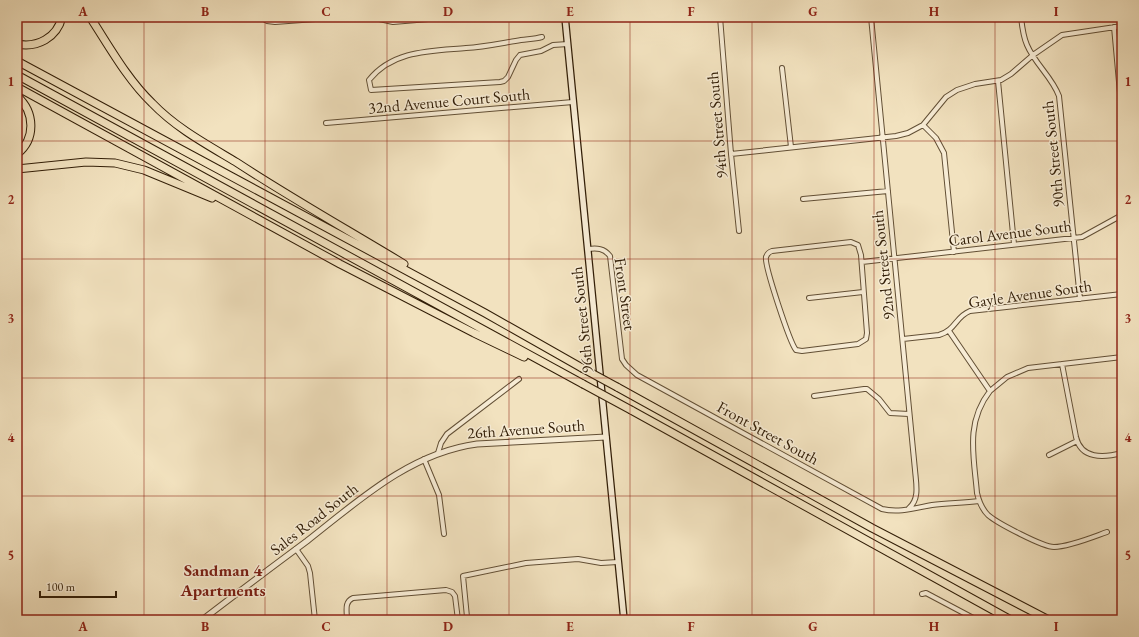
<svg xmlns="http://www.w3.org/2000/svg" width="1139" height="637" font-family="'EB Garamond',serif">
  <style>
    .lines { fill: none; stroke-linecap: round; stroke-linejoin: round }
    .minor-casing { stroke: #624f35; stroke-width: 6 }
    .tertiary-casing { stroke: #624f35; stroke-width: 7 }
    .secondary-casing { stroke: #321e07; stroke-width: 8 }
    .motorway-casing { stroke: #321e07; stroke-width: 9 }
    .minor { stroke: #f7ecd5; stroke-width: 4 }
    .tertiary { stroke: #f7ecd5; stroke-width: 5 }
    .secondary { stroke: #f7ecd5; stroke-width: 5.5 }
    .motorway { stroke: #f2e2bf; stroke-width: 7 }
    .motorway-bridge-casing { stroke: #321e07; stroke-width: 9; stroke-linecap: butt }
    .motorway-bridge { stroke: #f2e2bf; stroke-width: 7 }
    .grid { fill: none; stroke: #8f2418; stroke-width: 1; stroke-opacity: 0.55 }
    .labels { text-anchor: middle; dominant-baseline: central; stroke-width: 3; stroke-linejoin: round; paint-order: stroke }
    .street-label { font-size: 16px; fill: #321e07; stroke: #f7ecd5 }
    .neighbourhood-label { font-size: 17px; font-weight: bold; fill: #7a1f14; stroke: #f7ecd5 }
    .neatline { fill: none; stroke: #8f2418; stroke-width: 1.5 }
    .grid-label { font-size: 13px; text-anchor: middle; font-weight: bold; fill: #8f2418 }
  </style>
  <rect width="100%" height="100%" fill="#f2e2bf"/>
  <filter id="stains"><feTurbulence type="fractalNoise" baseFrequency=".005" numOctaves="4"/><feColorMatrix values="0 0 0 0 .2 0 0 0 0 .09 0 0 0 0 .02 0 0 0 .5 -.17"/></filter>
  <radialGradient id="worn" r=".72"><stop offset=".6" stop-color="#630" stop-opacity="0"/><stop offset="1" stop-color="#630" stop-opacity=".3"/></radialGradient>
  <g class="lines">
    <defs>
      <path id="minor" d="M260 17 267 21 275 22 342 17
        M370 17 393 22 452 17
        M720 17 731 154 739 231
        M871 17 915 470C916 483 920 499 909 508
        M1021 17C1022 26 1023 36 1027 45 1035 64 1052 77 1059 96L1080 299
        M1114 27 1122 115
        M542 37C535 39 528 39 521 40 502 43 484 47 466 48 431 51 393 50 369 80L371 90 500 82 504 81 508 77 516 60 520 55 541 51 553 45 568 44
        M782 68 791 147
        M998 81 1014 244
        M326 123 573 102
        M923 125 936 138 944 153 954 252
        M731 154 896 136 908 133 923 125 946 97 957 90 975 84 1001 80 1011 74 1033 55 1062 35 1122 26
        M803 199 888 191
        M851 242 858 245 861 255 867 333 866 339 858 344 802 351 796 350C790 343 764 265 766 257 767 254 769 252 772 251Z
        M588 249C597 248 604 248 610 256L622 359 626 365 637 375 882 509C899 513 915 508 932 505 947 503 963 503 979 501
        M862 262 1082 237 1122 215
        M809 298 863 292
        M949 331 990 391C965 423 974 457 977 493 979 502 982 509 988 515 997 523 1043 547 1054 547 1069 547 1093 537 1107 532
        M903 339 939 335C956 330 955 317 970 311L1122 294
        M1062 364 1076 437C1081 459 1103 458 1122 453
        M990 391 1007 377 1028 368 1122 357
        M814 396 864 389H867L879 399 890 413 909 414
        M438 453 441 443 447 434 519 379
        M1049 455 1077 441
        M424 459 439 495 444 534
        M296 549 308 566 310 573 315 620
        M922 594 926 593 977 620
        M347 620C347 611 344 602 353 598L446 590 452 592 455 596 458 620
        M472 620 467 617 463 576 526 563 578 559 601 563 618 562"/>
      <path id="tertiary" d="M202 620C237 593 272 567 307 541 358 501 410 453 477 444L606 437"/>
      <path id="secondary" d="M565 17 624 620"/>
      <path id="motorway" d="M90 17C109 46 127 79 152 103 176 128 206 144 236 162 291 198 348 230 404 264
        M17 44C37 48 57 38 62 17
        M17 61 485 313 582 368
        M17 75 583 384
        M17 87 340 264 474 333 524 357
        M17 96C35 112 36 139 17 154
        M17 169 86 162 115 163 144 170 212 198
        M617 387 872 528 1049 620
        M631 410 1011 620"/>
    </defs>
    <use href="#minor" class="minor-casing"/>
    <use href="#tertiary" class="tertiary-casing"/>
    <use href="#secondary" class="secondary-casing"/>
    <use href="#motorway" class="motorway-casing"/>
    <use href="#minor" class="minor"/>
    <use href="#tertiary" class="tertiary"/>
    <use href="#secondary" class="secondary"/>
    <use href="#motorway" class="motorway"/>
    <defs>
      <path id="motorway-bridge" d="M582 368 617 387
        M583 384 631 410"/>
    </defs>
    <use href="#motorway-bridge" class="motorway-bridge-casing"/>
    <use href="#motorway-bridge" class="motorway-bridge"/>
  </g>
  <path class="grid" d="M144 17V620M265 17V620M387 17V620M509 17V620M630 17V620M752 17V620M874 17V620M995 17V620M17 141H1122M17 259H1122M17 378H1122M17 496H1122"/>
  <g class="labels">
    <g class="street-label">
      <text transform="translate(449 101) rotate(-5)">32nd Avenue Court South</text>
      <text transform="translate(717 125) rotate(-95)">94th Street South</text>
      <text transform="translate(1053 154) rotate(-96)">90th Street South</text>
      <text transform="translate(1010 233) rotate(-7)">Carol Avenue South</text>
      <text transform="translate(883 265) rotate(-96)">92nd Street South</text>
      <text transform="translate(625 294) rotate(82)">Front Street</text>
      <text transform="translate(1030 294) rotate(-8)">Gayle Avenue South</text>
      <text transform="translate(582 320) rotate(-96)">96th Street South</text>
      <text transform="translate(526 429) rotate(-4)">26th Avenue South</text>
      <text transform="translate(768 433) rotate(29)">Front Street South</text>
      <text transform="translate(314 519) rotate(-38)">Sales Road South</text>
    </g>
    <g class="neighbourhood-label">
      <text x="223" y="570">Sandman 4<tspan x="223" dy="20">Apartments</tspan></text>
    </g>
  </g>
  <rect width="1139" height="637" fill="none" stroke="#f2e2bf" stroke-width="44"/>
  <path d="M40 591v6h76v-6" fill="none" stroke="#321e07" stroke-width="2"/>
  <text x="46" y="591" font-size="12" fill="#321e07" stroke="#f7ecd5" stroke-width="3" paint-order="stroke">100 m</text>
  <rect x="22" y="22" width="1095" height="593" class="neatline"/>
  <g class="grid-label">
    <text x="83" y="16">A</text>
    <text x="205" y="16">B</text>
    <text x="326" y="16">C</text>
    <text x="448" y="16">D</text>
    <text x="570" y="16">E</text>
    <text x="691" y="16">F</text>
    <text x="813" y="16">G</text>
    <text x="934" y="16">H</text>
    <text x="1056" y="16">I</text>
    <text x="11" y="86">1</text>
    <text x="1128" y="86">1</text>
    <text x="11" y="204">2</text>
    <text x="1128" y="204">2</text>
    <text x="11" y="323">3</text>
    <text x="1128" y="323">3</text>
    <text x="11" y="442">4</text>
    <text x="1128" y="442">4</text>
    <text x="11" y="560">5</text>
    <text x="1128" y="560">5</text>
    <text x="83" y="631">A</text>
    <text x="205" y="631">B</text>
    <text x="326" y="631">C</text>
    <text x="448" y="631">D</text>
    <text x="570" y="631">E</text>
    <text x="691" y="631">F</text>
    <text x="813" y="631">G</text>
    <text x="934" y="631">H</text>
    <text x="1056" y="631">I</text>
  </g>
  <rect width="100%" height="100%" filter="url(#stains)"/>
  <rect width="100%" height="100%" fill="url(#worn)"/>
</svg>
